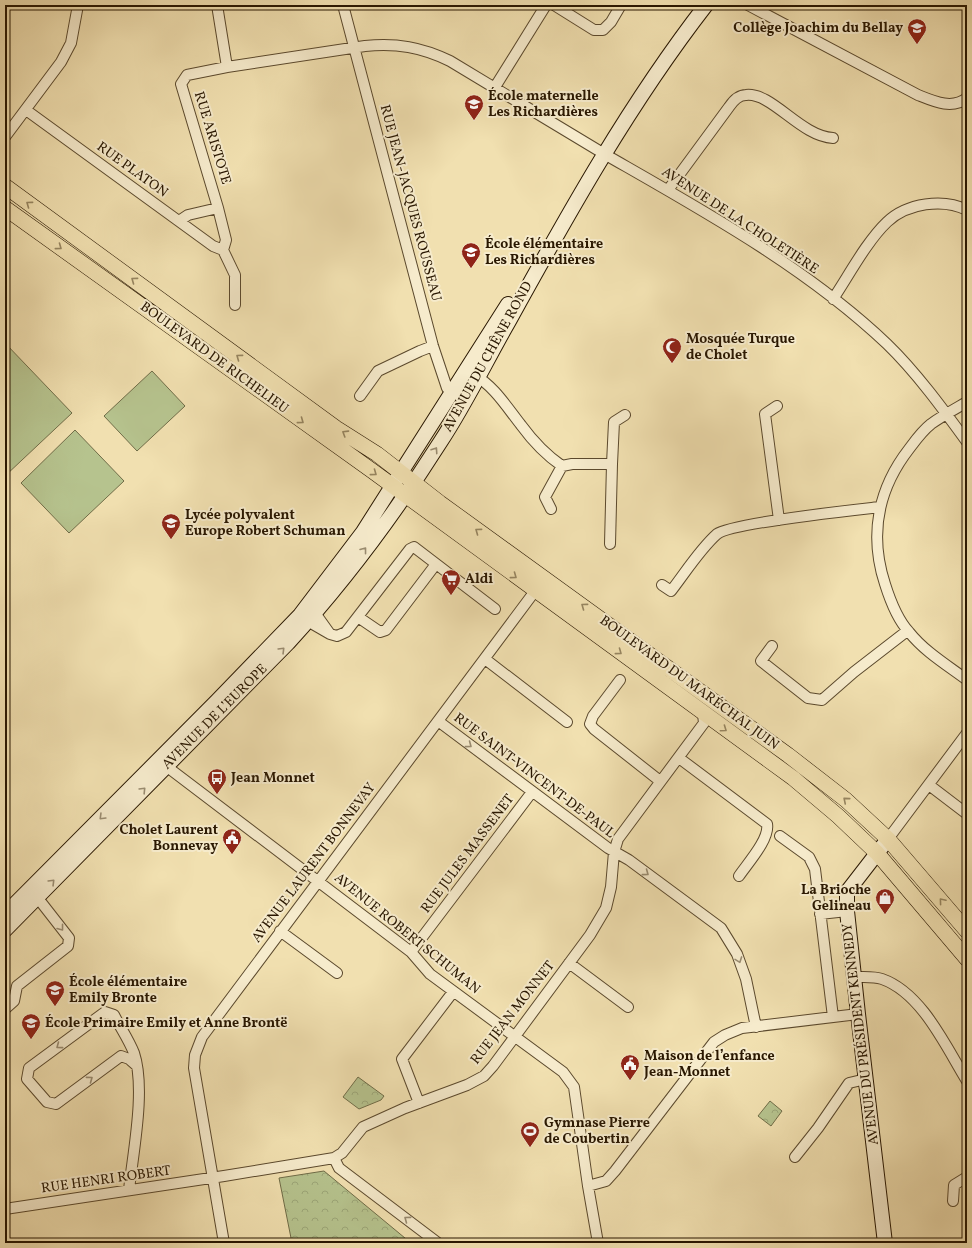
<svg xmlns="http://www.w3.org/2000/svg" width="972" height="1248" font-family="Vollkorn,serif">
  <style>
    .green { fill: #b6c38e; stroke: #706d48 }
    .forest { fill: url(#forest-crowns); stroke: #706d48 }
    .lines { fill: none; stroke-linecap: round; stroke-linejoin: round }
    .street-casing { stroke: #5b492d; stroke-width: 12 }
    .secondary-casing { stroke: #291701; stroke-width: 16 }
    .primary-casing { stroke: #291701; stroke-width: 16 }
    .street { stroke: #f6ebcc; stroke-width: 10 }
    .secondary { stroke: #f6ebcc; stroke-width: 14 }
    .primary { stroke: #f1e0b0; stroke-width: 15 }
    .oneway { stroke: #978661 }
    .oneway2 { stroke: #9a8c71 }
    .labels { text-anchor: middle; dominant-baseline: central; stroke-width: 4; stroke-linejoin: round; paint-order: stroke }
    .poi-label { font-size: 14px; font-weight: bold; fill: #291701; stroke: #f6ebcc; text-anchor: start }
    .street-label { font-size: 14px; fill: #291701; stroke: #f6ebcc }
  </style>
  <defs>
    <pattern id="forest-crowns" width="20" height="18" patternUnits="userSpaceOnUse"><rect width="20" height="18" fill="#b6c38e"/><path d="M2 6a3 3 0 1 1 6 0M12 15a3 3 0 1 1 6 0" fill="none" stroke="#9ca779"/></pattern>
  </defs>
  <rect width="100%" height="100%" fill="#f1e0b0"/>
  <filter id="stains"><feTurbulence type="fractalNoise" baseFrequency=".005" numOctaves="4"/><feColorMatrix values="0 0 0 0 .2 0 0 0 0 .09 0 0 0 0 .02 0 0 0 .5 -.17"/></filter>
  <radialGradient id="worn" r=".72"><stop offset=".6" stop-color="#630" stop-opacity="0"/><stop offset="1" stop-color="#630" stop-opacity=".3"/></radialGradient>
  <path class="green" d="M5 343 72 413 5 476Z
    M152 371 185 406 137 451 104 416Z
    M75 430 124 481 69 533 21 483Z"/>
  <path class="forest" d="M358 1077 384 1096 381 1100 359 1109 343 1097Z
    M770 1101 782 1111 771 1126 758 1116Z
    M324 1171 411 1243H292L279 1178Z"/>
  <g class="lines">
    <defs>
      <path id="street" d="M217 5 227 67
        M343 5 433 346 447 388 466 398
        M554 5 594 30H603L611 22 621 5
        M748 5 918 95C933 101 952 110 967 98
        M495 87 546 5
        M26 110 213 246 223 250
        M5 137 61 62 71 43 78 5
        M668 190 729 107C733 101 738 95 746 95 772 92 800 136 833 138
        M179 221 188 215 218 208
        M833 299C849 275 867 241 887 222 907 203 943 198 967 210
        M235 305V275L223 250 226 240 218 208 181 84 187 75 227 67 365 46C397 43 421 47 450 61 502 92 554 124 606 155 702 210 806 267 887 344 916 372 943 409 967 442
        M473 374C494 386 506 406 521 425 532 440 546 455 562 466L545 497 551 509
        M360 396 378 371 420 351 433 346
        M967 402C955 409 942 416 931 424 922 431 915 441 909 449 878 489 869 535 885 584 890 600 897 619 909 632 925 652 947 665 967 680
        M777 406 765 414 779 520
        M612 464 614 422 625 415
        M562 466 572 464H612L610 544
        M662 585 671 591C685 573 700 549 717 534 731 523 854 510 880 507
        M306 617 304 619 330 634 315 613
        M358 617 380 632 386 630 436 564
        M330 634 337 636 346 632 410 549 414 547 495 609
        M772 646 761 661 808 698 822 700 854 672 907 631
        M485 659 567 722
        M620 680 593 716 590 724 594 729 660 781
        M438 721 608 848 629 860 721 928 737 954 746 979 756 1027
        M679 758 767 824C770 839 747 864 739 876
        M162 763 411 952 430 974 563 1072 574 1087 588 1186 598 1243
        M929 785 967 814
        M780 836 809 857 815 869 833 1017
        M888 839 967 733
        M820 914 847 911
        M280 931 337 973
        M411 952 532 792
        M569 963 628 1007
        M855 977C863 977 874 976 882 979 922 993 946 1047 967 1081
        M5 1009 14 1001 17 986 68 946 69 938 37 897
        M419 1103 402 1059 453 992
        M795 1157 818 1128 849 1083 866 1079
        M334 1158 339 1168 438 1243
        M588 1186 606 1181 615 1171 714 1042 725 1035 742 1028 858 1014
        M129 1190C133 1152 146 1089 134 1053 129 1040 120 1027 114 1015L105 1012 29 1068 27 1079 47 1102 56 1104 121 1056 129 1059 137 1066
        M953 1201 954 1185 967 1177
        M5 1209 224 1176 334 1158 342 1153 363 1127 405 1108 467 1085 484 1076 493 1066 590 935 606 908 611 887 614 852 618 839 701 727 704 723 703 714
        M224 1243 194 1068 195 1055 202 1037 535 591"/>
      <path id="secondary" d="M5 914 217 701 300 615 363 532 508 304
        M5 930 288 643C345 581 396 512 441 441 466 403 486 361 509 321 569 212 630 103 706 5
        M885 1243 858 1014 847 911V892L888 839"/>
      <path id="primary" d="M5 186 336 428 377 454 440 503 788 755 846 800 888 839 967 931
        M5 208 371 470 793 778 838 816 877 853 967 959"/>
    </defs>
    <use href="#street" class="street-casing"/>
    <use href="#secondary" class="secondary-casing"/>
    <use href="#primary" class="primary-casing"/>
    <use href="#street" class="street"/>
    <use href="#secondary" class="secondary"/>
    <use href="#primary" class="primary"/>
  </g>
  <defs><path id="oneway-chevron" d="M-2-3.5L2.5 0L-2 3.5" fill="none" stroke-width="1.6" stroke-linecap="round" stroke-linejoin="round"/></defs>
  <g class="oneway">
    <use href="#oneway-chevron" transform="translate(29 204) rotate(-144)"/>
    <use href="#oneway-chevron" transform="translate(59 247) rotate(36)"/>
    <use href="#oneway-chevron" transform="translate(134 280) rotate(-144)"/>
    <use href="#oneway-chevron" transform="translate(239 357) rotate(-144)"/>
    <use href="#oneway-chevron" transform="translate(301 421) rotate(36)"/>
    <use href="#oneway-chevron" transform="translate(345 433) rotate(-148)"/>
    <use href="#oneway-chevron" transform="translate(374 473) rotate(36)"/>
    <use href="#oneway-chevron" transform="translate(478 531) rotate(-144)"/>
    <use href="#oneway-chevron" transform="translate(514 576) rotate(36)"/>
    <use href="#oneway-chevron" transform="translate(584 606) rotate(-144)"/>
    <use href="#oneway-chevron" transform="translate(619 652) rotate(36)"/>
    <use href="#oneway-chevron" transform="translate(724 729) rotate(35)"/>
    <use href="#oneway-chevron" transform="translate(846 800) rotate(-140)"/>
    <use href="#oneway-chevron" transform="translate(942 901) rotate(-130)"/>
  </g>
  <g class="oneway2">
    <use href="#oneway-chevron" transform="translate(435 450) rotate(-56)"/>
    <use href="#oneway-chevron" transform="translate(364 550) rotate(-52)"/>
    <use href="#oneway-chevron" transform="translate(282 650) rotate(-45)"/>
    <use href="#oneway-chevron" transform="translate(469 745) rotate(37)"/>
    <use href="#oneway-chevron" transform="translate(143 790) rotate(-46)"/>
    <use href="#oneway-chevron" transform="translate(102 817) rotate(135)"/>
    <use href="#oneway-chevron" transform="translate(646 873) rotate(37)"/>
    <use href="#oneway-chevron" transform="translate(52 882) rotate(-45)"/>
    <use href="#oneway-chevron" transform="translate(61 928) rotate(52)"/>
    <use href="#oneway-chevron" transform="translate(739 960) rotate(70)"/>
    <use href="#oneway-chevron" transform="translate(59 1046) rotate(143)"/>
    <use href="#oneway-chevron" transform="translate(90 1079) rotate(-36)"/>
    <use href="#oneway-chevron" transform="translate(407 1219) rotate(-143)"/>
  </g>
  <defs>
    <symbol id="school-pin" viewBox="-11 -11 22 30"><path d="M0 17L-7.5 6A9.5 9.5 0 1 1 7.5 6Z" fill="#8f2418" stroke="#f6ebcc"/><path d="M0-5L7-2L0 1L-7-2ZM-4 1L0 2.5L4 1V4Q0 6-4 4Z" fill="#fff"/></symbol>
    <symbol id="mosque-pin" viewBox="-11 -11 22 30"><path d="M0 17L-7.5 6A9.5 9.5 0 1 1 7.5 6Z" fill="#8f2418" stroke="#f6ebcc"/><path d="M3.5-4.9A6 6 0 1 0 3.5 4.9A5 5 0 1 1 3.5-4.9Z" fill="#fff"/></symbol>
    <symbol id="supermarket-pin" viewBox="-11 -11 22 30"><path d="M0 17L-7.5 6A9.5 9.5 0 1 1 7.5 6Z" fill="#8f2418" stroke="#f6ebcc"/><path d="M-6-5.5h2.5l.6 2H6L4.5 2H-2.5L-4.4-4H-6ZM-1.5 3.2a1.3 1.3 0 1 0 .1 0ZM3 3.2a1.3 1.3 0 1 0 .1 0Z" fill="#fff"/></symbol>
    <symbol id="bus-pin" viewBox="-11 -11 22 30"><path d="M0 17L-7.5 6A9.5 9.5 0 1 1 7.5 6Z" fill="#8f2418" stroke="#f6ebcc"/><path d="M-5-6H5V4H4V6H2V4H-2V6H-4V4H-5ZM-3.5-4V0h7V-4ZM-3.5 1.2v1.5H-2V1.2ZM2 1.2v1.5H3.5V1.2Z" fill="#fff"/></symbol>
    <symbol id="civic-pin" viewBox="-11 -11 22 30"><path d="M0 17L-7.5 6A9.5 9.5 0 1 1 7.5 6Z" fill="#8f2418" stroke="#f6ebcc"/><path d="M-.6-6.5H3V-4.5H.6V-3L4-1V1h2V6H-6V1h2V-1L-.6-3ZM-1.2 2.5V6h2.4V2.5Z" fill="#fff"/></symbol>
    <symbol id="shop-pin" viewBox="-11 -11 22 30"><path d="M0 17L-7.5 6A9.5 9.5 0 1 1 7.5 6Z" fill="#8f2418" stroke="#f6ebcc"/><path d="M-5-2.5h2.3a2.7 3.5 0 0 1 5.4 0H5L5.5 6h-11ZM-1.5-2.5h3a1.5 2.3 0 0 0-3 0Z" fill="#fff"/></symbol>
    <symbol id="stadium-pin" viewBox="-11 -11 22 30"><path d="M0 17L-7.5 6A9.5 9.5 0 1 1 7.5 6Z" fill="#8f2418" stroke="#f6ebcc"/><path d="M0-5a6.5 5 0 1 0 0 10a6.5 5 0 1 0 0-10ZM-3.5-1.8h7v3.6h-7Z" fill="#fff"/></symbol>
  </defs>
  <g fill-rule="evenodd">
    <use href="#school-pin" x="906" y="17" width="22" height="30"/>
    <use href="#school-pin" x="463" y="93" width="22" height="30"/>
    <use href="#school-pin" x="460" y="241" width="22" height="30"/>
    <use href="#mosque-pin" x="661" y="336" width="22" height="30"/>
    <use href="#school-pin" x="160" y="512" width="22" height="30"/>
    <use href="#supermarket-pin" x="440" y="568" width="22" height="30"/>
    <use href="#bus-pin" x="206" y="767" width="22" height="30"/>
    <use href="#civic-pin" x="221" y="827" width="22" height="30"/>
    <use href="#shop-pin" x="874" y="887" width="22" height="30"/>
    <use href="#school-pin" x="44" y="979" width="22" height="30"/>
    <use href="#school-pin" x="20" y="1012" width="22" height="30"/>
    <use href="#civic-pin" x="619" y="1053" width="22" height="30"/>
    <use href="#stadium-pin" x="519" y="1120" width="22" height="30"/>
  </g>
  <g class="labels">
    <g class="poi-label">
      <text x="903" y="28" text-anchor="end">Collège Joachim du Bellay</text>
      <text x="488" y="96">École maternelle<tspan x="488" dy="16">Les Richardières</tspan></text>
      <text x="485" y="244">École élémentaire<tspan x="485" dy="16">Les Richardières</tspan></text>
      <text x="686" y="339">Mosquée Turque<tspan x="686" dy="16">de Cholet</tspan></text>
      <text x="185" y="515">Lycée polyvalent<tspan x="185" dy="16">Europe Robert Schuman</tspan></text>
      <text x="465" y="579">Aldi</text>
      <text x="231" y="778">Jean Monnet</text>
      <text x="218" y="830" text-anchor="end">Cholet Laurent<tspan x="218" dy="16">Bonnevay</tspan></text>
      <text x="871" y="890" text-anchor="end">La Brioche<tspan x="871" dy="16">Gelineau</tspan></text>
      <text x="69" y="982">École élémentaire<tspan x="69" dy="16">Emily Bronte</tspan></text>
      <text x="45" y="1023">École Primaire Emily et Anne Brontë</text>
      <text x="644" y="1056">Maison de l’enfance<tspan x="644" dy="16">Jean-Monnet</tspan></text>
      <text x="544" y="1123">Gymnase Pierre<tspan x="544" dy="16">de Coubertin</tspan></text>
    </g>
    <g class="street-label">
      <text transform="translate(212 138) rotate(73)">RUE ARISTOTE</text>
      <text transform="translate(132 170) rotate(36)">RUE PLATON</text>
      <text transform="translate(410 203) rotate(75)">RUE JEAN-JACQUES ROUSSEAU</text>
      <text transform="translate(740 221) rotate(33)">AVENUE DE LA CHOLETIÈRE</text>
      <text transform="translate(488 357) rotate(-61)">AVENUE DU CHÊNE ROND</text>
      <text transform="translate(214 358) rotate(36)">BOULEVARD DE RICHELIEU</text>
      <text transform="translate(689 683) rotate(36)">BOULEVARD DU MARÉCHAL JUIN</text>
      <text transform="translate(215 717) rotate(-45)">AVENUE DE L’EUROPE</text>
      <text transform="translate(534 776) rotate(37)">RUE SAINT-VINCENT-DE-PAUL</text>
      <text transform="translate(468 854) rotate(-53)">RUE JULES MASSENET</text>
      <text transform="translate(314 863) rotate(-53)">AVENUE LAURENT BONNEVAY</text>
      <text transform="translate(407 934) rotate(39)">AVENUE ROBERT SCHUMAN</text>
      <text transform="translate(513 1013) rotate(-52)">RUE JEAN MONNET</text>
      <text transform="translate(861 1034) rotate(-97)">AVENUE DU PRÉSIDENT KENNEDY</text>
      <text transform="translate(106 1180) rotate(-8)">RUE HENRI ROBERT</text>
    </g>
  </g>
  <rect width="972" height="1248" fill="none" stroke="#f1e0b0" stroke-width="20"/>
  <rect x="6" y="6" width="960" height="1236" fill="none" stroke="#291701" stroke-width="2"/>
  <rect x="10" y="10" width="952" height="1228" fill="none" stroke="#291701"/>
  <rect width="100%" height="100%" filter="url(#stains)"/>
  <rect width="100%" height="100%" fill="url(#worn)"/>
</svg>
